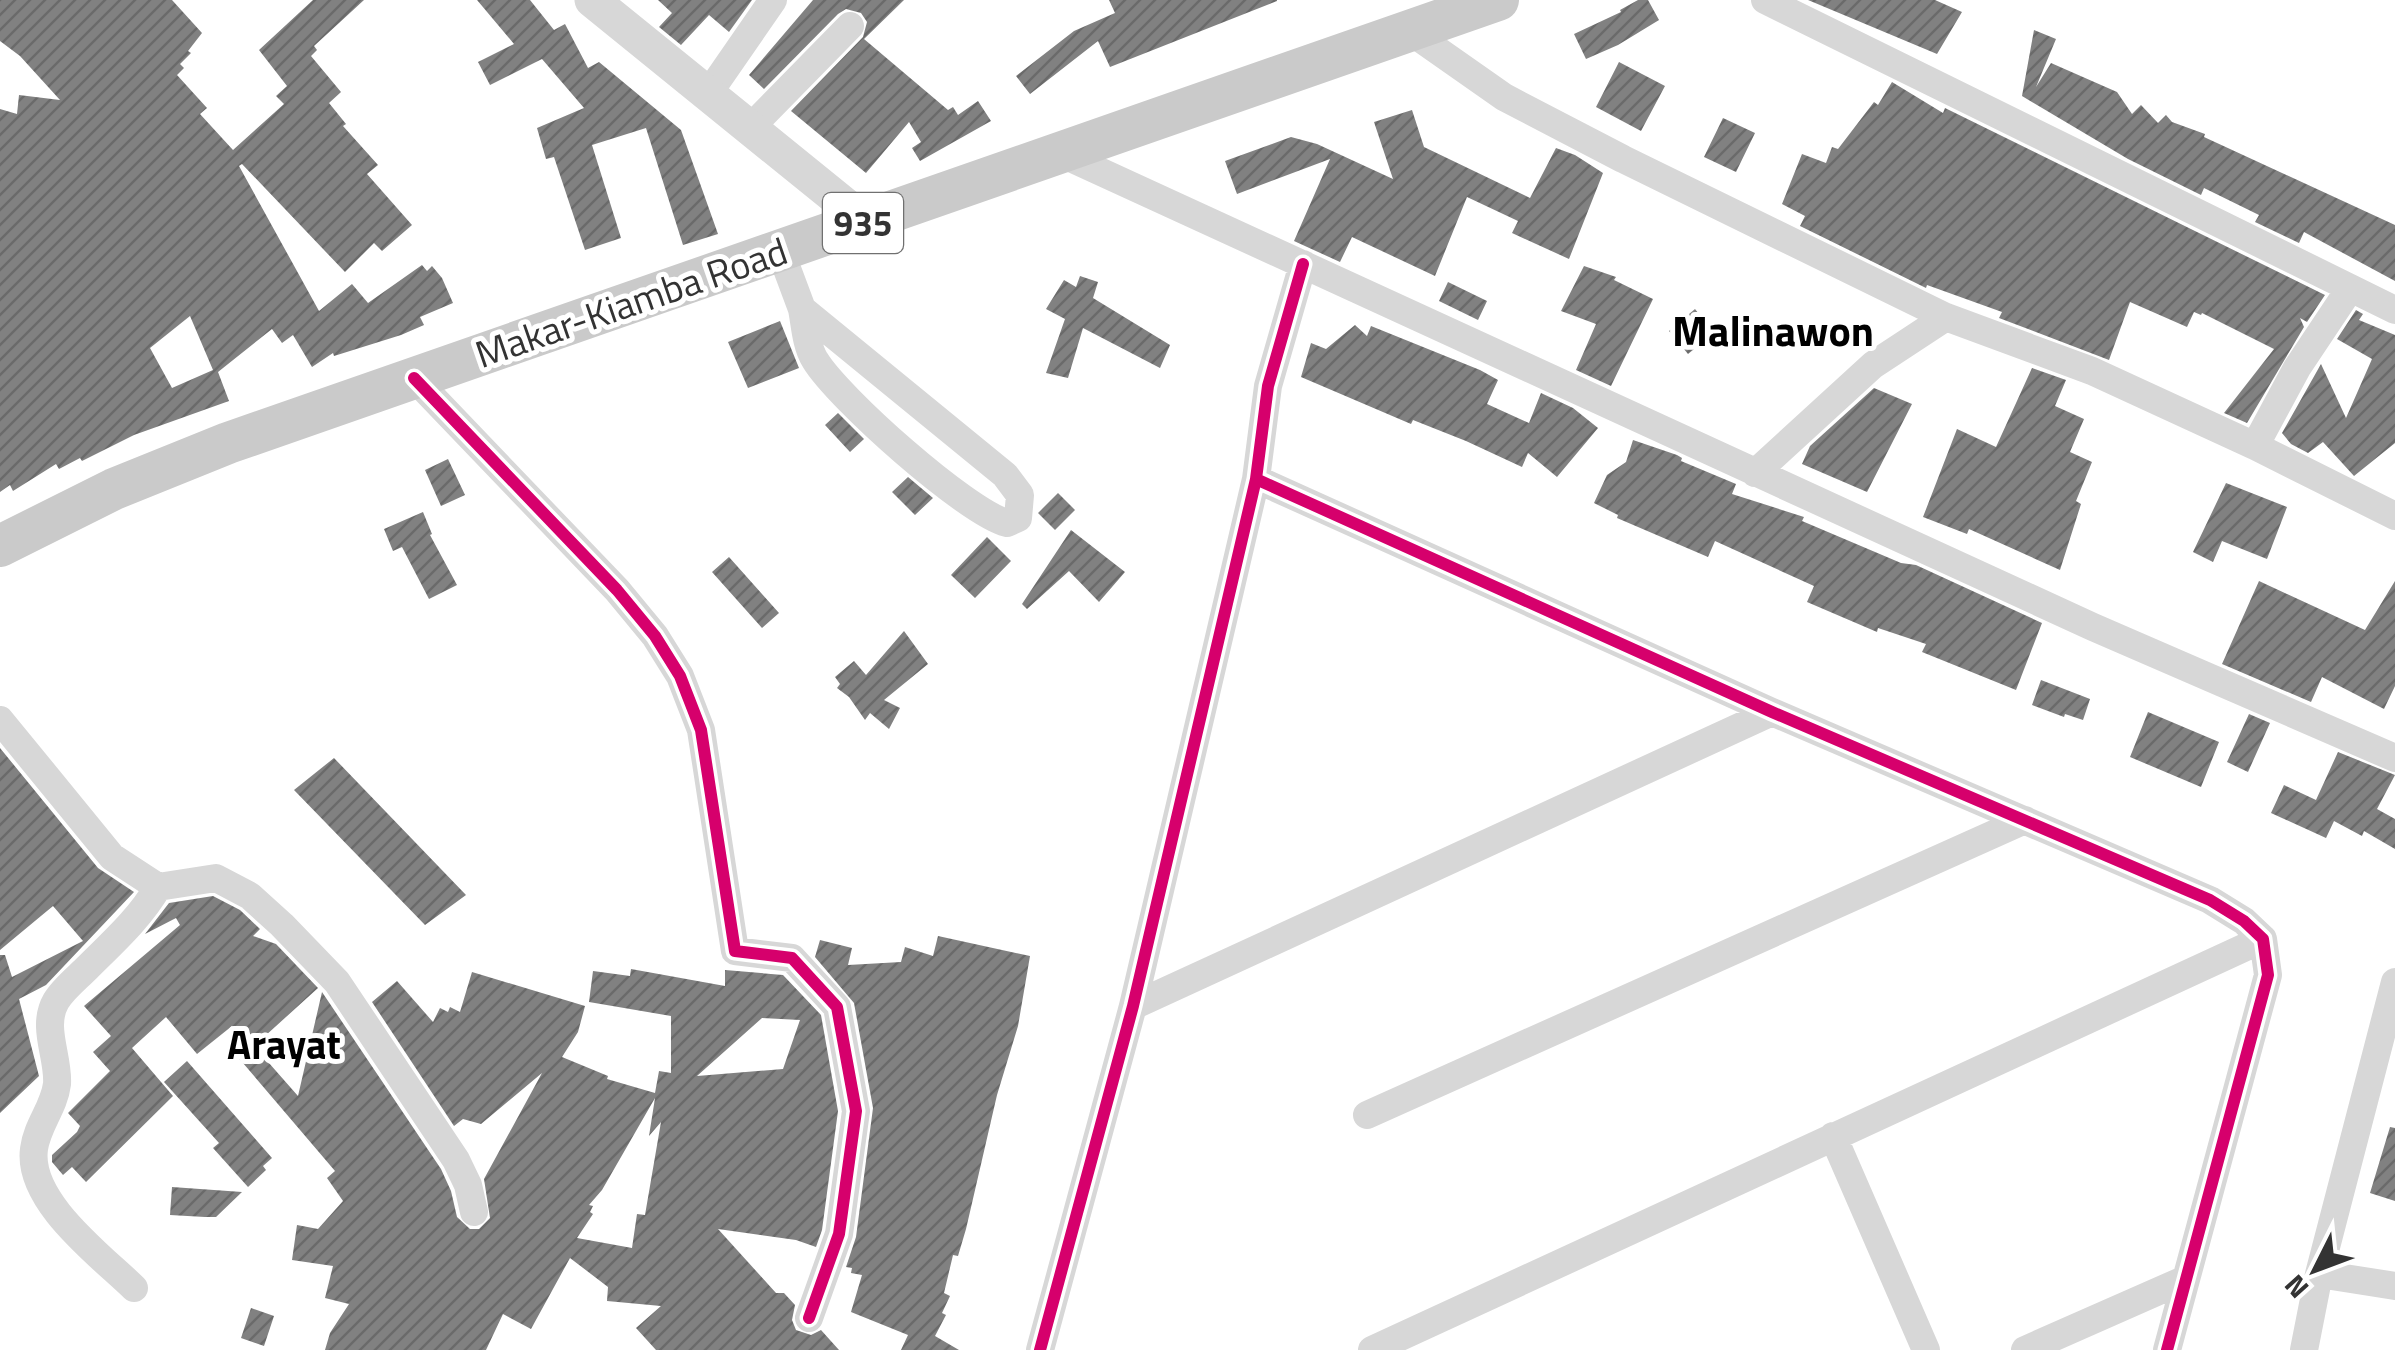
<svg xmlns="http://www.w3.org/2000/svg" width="2395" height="1350" font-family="'Titillium Web',sans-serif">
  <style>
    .building { fill: url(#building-hatch); fill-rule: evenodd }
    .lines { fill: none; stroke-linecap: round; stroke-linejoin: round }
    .minor { stroke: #d7d7d7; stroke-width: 28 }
    .tertiary { stroke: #d7d7d7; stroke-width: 35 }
    .primary { stroke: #cacaca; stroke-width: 42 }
    .cycleway-casing { stroke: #fff; stroke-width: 19 }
    .cycleway { stroke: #d6006c; stroke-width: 12 }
    .labels { text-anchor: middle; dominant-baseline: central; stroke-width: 10; stroke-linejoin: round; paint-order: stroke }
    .shield { fill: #fff; stroke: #707070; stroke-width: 2.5 }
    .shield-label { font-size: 35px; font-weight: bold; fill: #333 }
    .street-label { font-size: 38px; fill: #333; stroke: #fff }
    .neighbourhood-label { font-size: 40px; font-weight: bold; fill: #000; stroke: #fff }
    .quarter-label { font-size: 42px; font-weight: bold; fill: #000; stroke: #fff }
  </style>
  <defs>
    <pattern id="building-hatch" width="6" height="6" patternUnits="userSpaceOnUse" patternTransform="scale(2.5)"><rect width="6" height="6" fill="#818181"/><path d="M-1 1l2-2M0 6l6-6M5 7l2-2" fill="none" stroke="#6a6a6a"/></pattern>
  </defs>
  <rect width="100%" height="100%" fill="#fff"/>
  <path class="building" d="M0 0H172L202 33 188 51 191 53 180 64 184 68 177 75 207 108 200 114 233 150 284 104 276 96 287 86 259 50 313 0H364L314 46 317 50 311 56 341 92 329 103 346 124 343 126 378 165 367 174 412 225 382 251 374 243 345 272 242 164 239 166 319 311 352 284 368 303 422 265 427 271 432 266 442 278 453 303 420 317 424 325 401 335 334 356 333 353 312 367 293 335 282 343 272 329 218 372 229 401 134 435 82 461 80 458 59 469 56 464 13 491 10 485 0 492V109L17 114 19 95 60 100 20 56 0 41ZM190 316 213 370 172 388 150 348Z
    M477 0H530L554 30 565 24 588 68 599 62 681 130 718 234 683 245 646 128 592 145 621 238 585 250 554 157 546 159 537 128 584 108 542 59 490 85 478 62 514 44Z
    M658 0H752L729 32 709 15 681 45 659 27 672 13Z
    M813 0H904L864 39 948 110 953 107 958 115 978 101 991 121 920 161 912 148 921 142 909 122 866 173 791 111 863 37 867 22 861 13 846 9 838 14 764 89 749 75Z
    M1109 0H1277V1L1110 67 1098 41 1030 94 1016 76 1074 31 1115 13Z
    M1638 0H1648L1659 20 1618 45 1586 59 1574 34 1621 12 1620 10Z
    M1808 0H1935L1962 12 1937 54Z
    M2034 30 2056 39 2036 87 2051 63 2117 92 2132 114 2141 105 2158 123 2166 115 2172 122 2205 134 2204 137 2395 225V281L2304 232 2299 243 2255 222 2259 215 2204 188 2201 195 2128 159 2022 96Z
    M1619 62 1665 86 1641 131 1596 107Z
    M1892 82 1943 113 1945 108 2325 295 2307 322 2300 318 2304 327 2247 423 2224 413 2274 349 2202 313 2201 315 2194 312 2187 327 2130 302 2109 360 1999 318 2002 312 1927 285 1926 288 1800 226 1805 216 1782 204 1802 154 1826 163 1832 147 1838 149 1874 102 1878 105Z
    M1412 110 1424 147 1530 198 1556 148 1575 155 1603 173 1569 259 1512 233 1518 221 1467 197 1435 276 1352 237 1340 262 1294 241 1330 159 1237 194 1225 161 1291 137 1317 144 1393 179 1374 122Z
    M1723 118 1755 133 1736 172 1704 157Z
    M1584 266 1616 277 1614 280 1653 299 1611 386 1576 370 1596 324 1561 311Z
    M1080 276 1098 282 1093 298 1170 345 1160 368 1083 328 1068 378 1046 373 1065 319 1046 309 1064 280 1076 287Z
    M1448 282 1487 301 1478 320 1439 301Z
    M1695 309 1714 333 1688 354 1669 331Z
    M2356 310 2363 314 2359 320 2395 335V443L2354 476 2323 442 2308 453 2291 444 2282 433 2321 364 2346 418 2372 359 2337 339Z
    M780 321 799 368 748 388 728 342Z
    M1355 325 1367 336 1371 326 1480 370 1498 380 1487 404 1529 423 1541 393 1573 408 1598 428 1557 477 1528 453 1522 467 1466 441 1413 420 1411 424 1301 377 1311 343 1326 349Z
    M2032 368 2066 380 2055 406 2084 419 2070 452 2092 462 2076 501 2081 504 2060 570 1969 529 1967 534 1923 517 1957 429 1996 447Z
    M1874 388 1912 404 1867 492 1802 464 1810 446Z
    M838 413 864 439 850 452 825 425Z
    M1633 440 1677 455 1682 458 1681 461 1736 484 1732 494 1804 517 1802 521 1901 563 1916 565 2042 623 2016 690 1922 652 1926 644 1878 628 1877 632 1807 602 1814 586 1715 541 1708 557 1617 518 1618 515 1594 503 1607 475 1626 462Z
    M448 459 465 495 441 506 425 470Z
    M908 477 933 498 915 515 892 492Z
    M2226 483 2287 507 2267 559 2222 541 2213 562 2193 552Z
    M1058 493 1075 510 1055 530 1038 513Z
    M423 512 432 534 430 535 457 585 429 599 402 547 393 551 384 529Z
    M1071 530 1125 572 1099 602 1069 571 1027 609 1022 604Z
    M987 537 1011 561 975 598 951 575Z
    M729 557 779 613 762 628 712 572Z
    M2259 581 2365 630 2395 581V686L2384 709 2322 677 2311 702 2222 664Z
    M904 631 928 664 884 700 900 708 889 729 870 713 865 720 849 697 837 688 840 684 835 677 854 661 866 675Z
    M2041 680 2090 699 2083 720 2065 714 2064 717 2032 705Z
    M2148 712 2219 742 2201 787 2130 757Z
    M2249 714 2270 723 2248 772 2227 762Z
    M0 748 98 868 134 892 46 985 19 999 39 1076 0 1113V955H5L12 977 83 941 53 906 0 950Z
    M2338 752 2395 775 2377 809 2395 819V849L2364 831 2362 836 2334 821 2326 838 2271 813 2284 785 2316 800Z
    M334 758 466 895 425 925 294 790Z
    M213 896 240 910 260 929 253 936 276 944 318 988 254 1046 298 1096 322 992 441 1169 451 1191 457 1217 470 1229H479L490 1218 484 1179 542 1073 481 1124 463 1119 454 1126 372 1002 397 981 433 1022 440 1008 448 1012 450 1007 460 1012 472 972 585 1006 578 1032 562 1057 608 1076 607 1079 655 1093 659 1071 671 1073V1016L589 1002 593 971 630 976 631 969 725 986V970L783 975 821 1015 838 1111 822 1230 816 1247 796 1240 718 1229 776 1293H784L795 1305 792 1320 796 1330 811 1335 821 1330 839 1350H656L636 1328 661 1306 607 1301 608 1287 570 1258 531 1329 503 1314 486 1350H325L330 1333 349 1304 325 1298 333 1266 292 1260 297 1225 318 1229 343 1201 327 1178 335 1171 231 1049 243 1038 232 1026 197 1054 166 1017 132 1048 173 1096 86 1182 72 1167 63 1175 52 1162V1155L77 1132 80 1126 68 1113 110 1071 93 1052 111 1036 84 1006 180 925 176 918 145 934 169 903ZM762 1018 800 1020 783 1069 697 1076ZM655 1098 649 1136 661 1122 645 1215 637 1214 632 1248 577 1238 593 1214 590 1212 593 1206 589 1205 602 1190Z
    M938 936 1030 956 1018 1026 997 1095 966 1229 958 1256 953 1255 944 1293 950 1296 942 1313 946 1315 935 1336 959 1350H901L908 1335 851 1312 862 1275 851 1273 852 1268 846 1267 856 1237 873 1108 854 1003 815 957 820 940 852 948 848 965 901 962 905 947 933 956Z
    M187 1061 272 1158 263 1166 266 1170 248 1187 213 1148 219 1143 164 1082Z
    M2390 1127 2395 1128V1201L2370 1193Z
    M172 1187 242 1192 216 1217H205L170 1215Z
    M251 1308 274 1316 264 1346 241 1338Z"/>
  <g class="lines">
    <path class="minor" d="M1765 0 2395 310
      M1407 29 1504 97 1623 159 1946 317 2092 371 2255 446
      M708 94 773 0
      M750 128 850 26
      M1062 154 2093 627 2395 758
      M780 250 802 309 1005 475 1020 495 1018 518 1007 523C966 512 838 398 815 360 806 346 805 325 802 309
      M2349 290 2297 368 2255 446 2395 516
      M414 378 617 590 655 636 680 676 701 730 735 951 792 958 837 1007 856 1111 839 1234 809 1318
      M1755 473 1873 365 1946 317
      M1256 479 1772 712 2210 900 2244 921 2263 939 2268 975 2167 1350
      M0 720 112 857 158 887 216 878 250 896 282 925 337 982 456 1160 468 1185 474 1212
      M1133 1006 1772 712
      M1367 1115 2025 820
      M1833 1136 1926 1350
      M2319 1274 2395 1286
      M134 1288C100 1255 27 1201 34 1149 37 1125 54 1108 57 1084 59 1057 41 1027 56 1001 63 989 77 978 87 968 113 942 140 918 158 887
      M1040 1350 1133 1006 1256 479 1268 386 1303 264
      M1372 1350 2263 939
      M2025 1350 2186 1279
      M2304 1350 2319 1274 2395 982"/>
    <path class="tertiary" d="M592 0 866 222"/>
    <path class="primary" d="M0 546 114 489 228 443 1498 0"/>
    <defs>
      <path id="cycleway" d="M414 378 617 590 655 636 680 676 701 730 735 951 792 958 837 1007 856 1111 839 1234 809 1318
        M1256 479 1772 712 2210 900 2244 921 2263 939 2268 975 2167 1350
        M1040 1350 1133 1006 1256 479 1268 386 1303 264"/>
    </defs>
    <use href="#cycleway" class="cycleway-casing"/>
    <use href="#cycleway" class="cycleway"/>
  </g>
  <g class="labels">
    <rect class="shield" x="823" y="193" width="80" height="60" rx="8"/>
    <g class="shield-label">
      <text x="863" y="223">935</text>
    </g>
    <g class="street-label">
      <text transform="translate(631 302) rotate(-19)">Makar-Kiamba Road</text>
    </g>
    <g class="neighbourhood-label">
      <text x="284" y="1044">Arayat</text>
    </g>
    <g class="quarter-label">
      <text x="1773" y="330">Malinawon</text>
    </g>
  </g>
  <g transform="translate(2315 1270) rotate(228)" stroke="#ffffff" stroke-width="8" paint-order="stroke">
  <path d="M0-8L18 38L0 25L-18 38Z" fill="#333333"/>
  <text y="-15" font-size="28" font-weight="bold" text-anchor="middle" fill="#333333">N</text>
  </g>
</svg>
